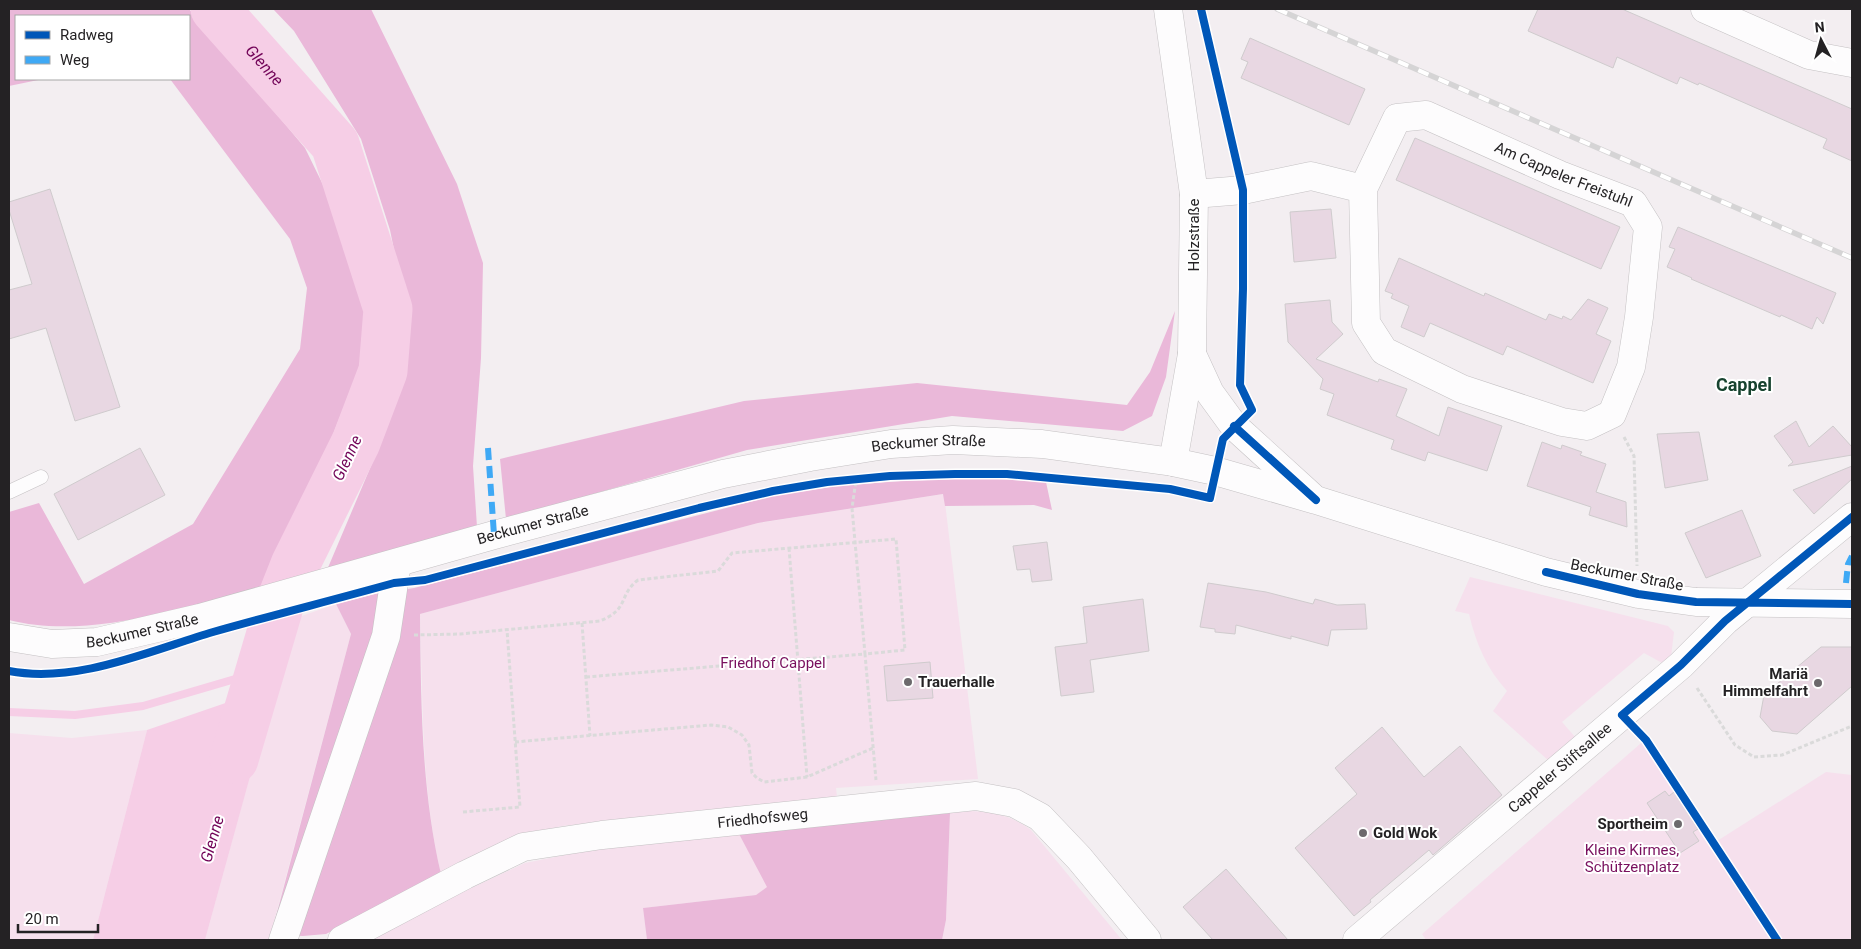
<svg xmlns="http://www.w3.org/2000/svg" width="1861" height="949" font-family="Roboto,sans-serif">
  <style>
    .green { fill: #f6e0ed }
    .forest { fill: #eab8d9 }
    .water { fill: #f6cee6 }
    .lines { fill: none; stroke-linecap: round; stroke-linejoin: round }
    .stream { stroke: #f6cee6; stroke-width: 8 }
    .river { stroke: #f6cee6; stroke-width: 49 }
    .building { fill: #e8d7e2; stroke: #cfcbcd }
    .lane-casing { stroke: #c4c1c3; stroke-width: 15 }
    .street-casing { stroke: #c4c1c3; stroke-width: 29 }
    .secondary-casing { stroke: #c4c1c3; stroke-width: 29 }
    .path { stroke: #dadada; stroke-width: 3; stroke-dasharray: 4 2.5; stroke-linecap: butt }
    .lane { stroke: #fdfcfd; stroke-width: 14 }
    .street { stroke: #fdfcfd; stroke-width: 28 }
    .secondary { stroke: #fdfcfd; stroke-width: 28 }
    .rail-casing { stroke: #d5d4d5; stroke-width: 5.5 }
    .rail { stroke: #fff; stroke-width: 4; stroke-dasharray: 11; stroke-linecap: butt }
    .quiet { stroke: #3fa9f5; stroke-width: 6; stroke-dasharray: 12 6; stroke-linecap: butt }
    .cycleway-casing { stroke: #fff; stroke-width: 11 }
    .cycleway { stroke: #0057b8; stroke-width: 8 }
    .poi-dot { fill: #6c696c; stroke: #fff; stroke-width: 2 }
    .labels { text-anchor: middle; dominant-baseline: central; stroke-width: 4; stroke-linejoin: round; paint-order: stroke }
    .street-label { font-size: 15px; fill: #242224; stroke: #fff }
    .park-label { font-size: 15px; fill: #79105e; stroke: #fff }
    .poi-label { font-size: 15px; font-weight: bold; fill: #242224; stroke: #fff; text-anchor: end }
    .water-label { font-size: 16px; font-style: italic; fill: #720458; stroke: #fff }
    .quarter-label { font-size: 18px; font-weight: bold; fill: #17432f; stroke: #fff }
  </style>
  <rect width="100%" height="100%" fill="#f3eef1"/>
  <path class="green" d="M944 494 978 779 836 788 837 797 562 826 519 836 441 874C421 789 423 701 420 614L758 523Z
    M1470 577 1668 626 1674 632 1671 657 1664 664 1644 653 1562 722 1576 738 1549 761 1493 711 1507 691C1487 669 1476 644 1469 614L1455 611Z
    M336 604 351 634 269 940H205L293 619Z
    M147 730 93 940H9V733L72 738Z
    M1648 737 1653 741 1717 841 1826 772 1852 775V940H1426L1422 934Z
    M971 811C996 813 1010 815 1031 830L1122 940H942L946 920 950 813Z
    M739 834 768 887 756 895 643 908 647 940H372L435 905 525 863 600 848Z"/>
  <path class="forest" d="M9 9H189L305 148 351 242 368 313 360 366 330 442 261 587C187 608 85 640 9 620V512L39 503 84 584 193 524 300 349 307 288 290 239 170 79H189V16H16V79H43L9 86Z
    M273 9H371L457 184 483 263 481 358 473 466 477 527 327 570 379 447 399 374 406 309 390 230 361 139 294 31Z
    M1175 311 1166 377 1152 416 1123 431 952 416 747 450 506 519 500 459 744 401 917 383 1127 405 1150 372Z
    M981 478 1046 482 1052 510 1034 505 945 506 943 494 758 523 420 614C421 700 421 789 441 874L326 934 303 936 271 935 351 634 336 604 375 594 414 588 777 495 837 486 901 481Z
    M950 813 946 920 942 940H647L643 908 756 895 767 887 739 834Z"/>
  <path class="water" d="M275 686 205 940H93L147 730Z"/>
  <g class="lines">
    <path class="stream" d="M9 712 75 715 143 706 259 672"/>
    <path class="river" id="s1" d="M215 9 335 144 388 309 383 371 356 442 295 565 280 603 234 759"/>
  </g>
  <path class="building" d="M1538 9H1622L1852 109V161L1823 148 1827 139 1699 83 1698 85 1680 77 1677 84 1617 57 1613 68 1528 31Z
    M1250 38 1365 89 1349 125 1241 78 1248 62 1241 59Z
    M1415 138 1620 227 1601 269 1396 180Z
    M50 189 120 407 75 421 46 328 9 339V290L32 284 9 210V202Z
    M1331 209 1336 258 1294 262 1290 212Z
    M1678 227 1836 293 1823 324 1817 317 1812 329 1781 315 1780 317 1691 279 1692 278 1667 267 1675 249 1669 247Z
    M1399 258 1484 296 1485 293 1546 320 1549 314 1562 319 1563 316 1571 320 1588 299 1608 308 1596 334 1611 341 1593 383 1507 346 1503 355 1430 323 1424 337 1401 327 1409 306 1391 298 1393 294 1385 291Z
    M1330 300 1332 322 1343 334 1316 359 1378 382 1379 379 1407 389 1396 416 1439 436 1448 407 1502 426 1487 471 1428 452 1425 461 1391 449 1394 440 1327 415 1334 394 1320 389 1323 379 1288 342 1285 304Z
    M1796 421 1809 447 1833 426 1852 447V455L1788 466 1793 462 1774 436Z
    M1699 432 1708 480 1665 488 1657 434Z
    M1542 442 1561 449 1562 445 1582 452 1580 455 1606 464 1596 492 1626 502 1627 527 1589 515 1591 507 1527 486Z
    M140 448 165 495 78 540 54 494Z
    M1852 466V479L1814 514 1793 490Z
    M1742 510 1761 556 1706 578 1685 533Z
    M1047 542 1052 580 1032 582 1030 569 1017 570 1013 546Z
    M1208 583 1266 592 1313 604 1315 599 1337 605 1365 604 1367 629 1331 630 1328 646 1291 636V639L1236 625 1235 634 1215 632V629L1200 627Z
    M1143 599 1149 651 1090 660 1094 692 1061 696 1055 647 1087 643 1083 607Z
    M1821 647H1852V686L1797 734 1772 731 1760 717 1764 695Z
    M930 662 933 698 887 701 884 666Z
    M1382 727 1424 777 1460 746 1502 795 1433 855 1429 850 1370 900 1371 902 1354 916 1295 848 1357 794 1335 768Z
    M1665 791 1669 796 1674 792 1698 829 1693 832 1699 841 1680 853 1647 803Z
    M1226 869 1288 940H1213L1183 907Z"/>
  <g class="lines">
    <defs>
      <path id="lane" d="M9 492 41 477"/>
      <g id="street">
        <path d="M1705 9 1809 55 1852 63"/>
        <path id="s2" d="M1194 194 1243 190 1311 176 1363 189 1397 118 1426 115 1560 175 1633 203 1648 227 1639 317 1631 367 1612 414 1587 426 1562 422 1462 389 1384 351 1366 323 1363 189"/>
        <path d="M283 940 386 636 397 563"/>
        <path id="s3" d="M342 940 465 875 523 847 602 835 976 796 1014 803 1040 817 1079 858 1147 940"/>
        <path id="s4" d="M1357 940 1681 665 1725 621 1852 517"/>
      </g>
      <g id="secondary">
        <path d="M1168 9 1194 194 1192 354 1173 462"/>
        <path d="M1192 354 1210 393 1234 426 1311 496"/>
        <path id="s5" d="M9 637 52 644 97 642 200 618 494 535 723 474 810 457 891 444 953 440 1042 444 1173 462 1215 471 1316 500 1546 572 1638 594 1696 602 1852 604"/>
      </g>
    </defs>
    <use href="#lane" class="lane-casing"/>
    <use href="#street" class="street-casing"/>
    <use href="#secondary" class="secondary-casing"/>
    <path class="path" d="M1624 437 1634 456 1637 566
      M789 548 807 777
      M582 623 590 736
      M414 635 460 634 600 621C630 609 618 595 638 580L718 571 732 553 896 539 905 650 865 654 876 780
      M586 677 865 654 852 508 856 480
      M1697 688 1735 745 1754 757 1782 755 1852 726
      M515 742 711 725 728 727 742 735 749 745 752 773 757 778 764 782 807 777 873 748
      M463 812 520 807 507 630"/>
    <use href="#lane" class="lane"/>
    <use href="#street" class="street"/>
    <use href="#secondary" class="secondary"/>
    <defs>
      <path id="rail" d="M1277 9 1852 258"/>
    </defs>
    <use href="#rail" class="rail-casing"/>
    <use href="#rail" class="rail"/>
    <path class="quiet" d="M488 448 494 535
      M1846 583 1848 564 1852 556"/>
    <defs>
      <path id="cycleway" d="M1234 426 1316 500
        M1546 572 1638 594 1696 602 1852 604
        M9 671C76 684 149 651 213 632 273 615 333 600 394 583L425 580 699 508 773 491 827 482 890 476 955 474H1007L1170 489 1210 498 1223 439 1252 410 1240 385 1243 289V190L1201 9
        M1777 940 1646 740 1622 715 1681 665 1725 621 1852 517"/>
    </defs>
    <use href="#cycleway" class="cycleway-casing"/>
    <use href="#cycleway" class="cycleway"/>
  </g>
  <g class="poi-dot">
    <circle cx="908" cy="682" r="5"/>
    <circle cx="1818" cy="683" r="5"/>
    <circle cx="1678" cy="824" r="5"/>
    <circle cx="1363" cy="833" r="5"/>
  </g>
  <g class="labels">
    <g class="street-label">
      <text stroke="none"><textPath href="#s2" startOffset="430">Am Cappeler Freistuhl</textPath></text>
      <text transform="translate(1194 235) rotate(-90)">Holzstraße</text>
      <text stroke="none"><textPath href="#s5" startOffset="945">Beckumer Straße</textPath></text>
      <text stroke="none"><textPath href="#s5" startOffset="540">Beckumer Straße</textPath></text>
      <text transform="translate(1627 575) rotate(11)">Beckumer Straße</text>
      <text stroke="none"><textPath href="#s5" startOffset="135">Beckumer Straße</textPath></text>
      <text stroke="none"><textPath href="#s4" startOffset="266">Cappeler Stiftsallee</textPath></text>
      <text stroke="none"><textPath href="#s3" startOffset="445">Friedhofsweg</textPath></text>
    </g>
    <g class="park-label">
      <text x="773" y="663">Friedhof Cappel</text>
      <text x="1632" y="850">Kleine Kirmes,<tspan x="1632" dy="17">Schützenplatz</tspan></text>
    </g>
    <g class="poi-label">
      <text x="1808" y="674">Mariä<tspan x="1808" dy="17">Himmelfahrt</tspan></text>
      <text x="918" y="682" text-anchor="start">Trauerhalle</text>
      <text x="1668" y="824">Sportheim</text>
      <text x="1373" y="833" text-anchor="start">Gold Wok</text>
    </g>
    <g class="water-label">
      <text stroke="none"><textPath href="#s1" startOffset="75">Glenne</textPath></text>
      <text transform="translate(347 458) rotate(-65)">Glenne</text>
      <text transform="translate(212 839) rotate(-74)">Glenne</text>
    </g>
    <g class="quarter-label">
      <text x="1744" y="384">Cappel</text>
    </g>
  </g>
  <rect width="1861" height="949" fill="none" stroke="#242224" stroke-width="20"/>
  <rect x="15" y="15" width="175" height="65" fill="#ffffff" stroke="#a7a7a7"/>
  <rect x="25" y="31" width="25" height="8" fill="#0057b8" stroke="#a7a7a7"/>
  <text x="60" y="40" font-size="15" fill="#242224">Radweg</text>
  <rect x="25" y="56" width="25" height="8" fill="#3fa9f5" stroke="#a7a7a7"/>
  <text x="60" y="65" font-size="15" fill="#242224">Weg</text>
  <g transform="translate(1821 40) rotate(354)" stroke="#ffffff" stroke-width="4" paint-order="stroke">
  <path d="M0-4L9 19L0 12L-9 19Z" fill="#242224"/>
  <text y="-8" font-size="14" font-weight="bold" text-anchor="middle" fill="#242224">N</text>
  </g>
  <path d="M18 924v8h80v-8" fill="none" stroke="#242224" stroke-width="2.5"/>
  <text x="25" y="924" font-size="15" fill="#242224" stroke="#ffffff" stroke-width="4" paint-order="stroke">20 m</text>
</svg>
